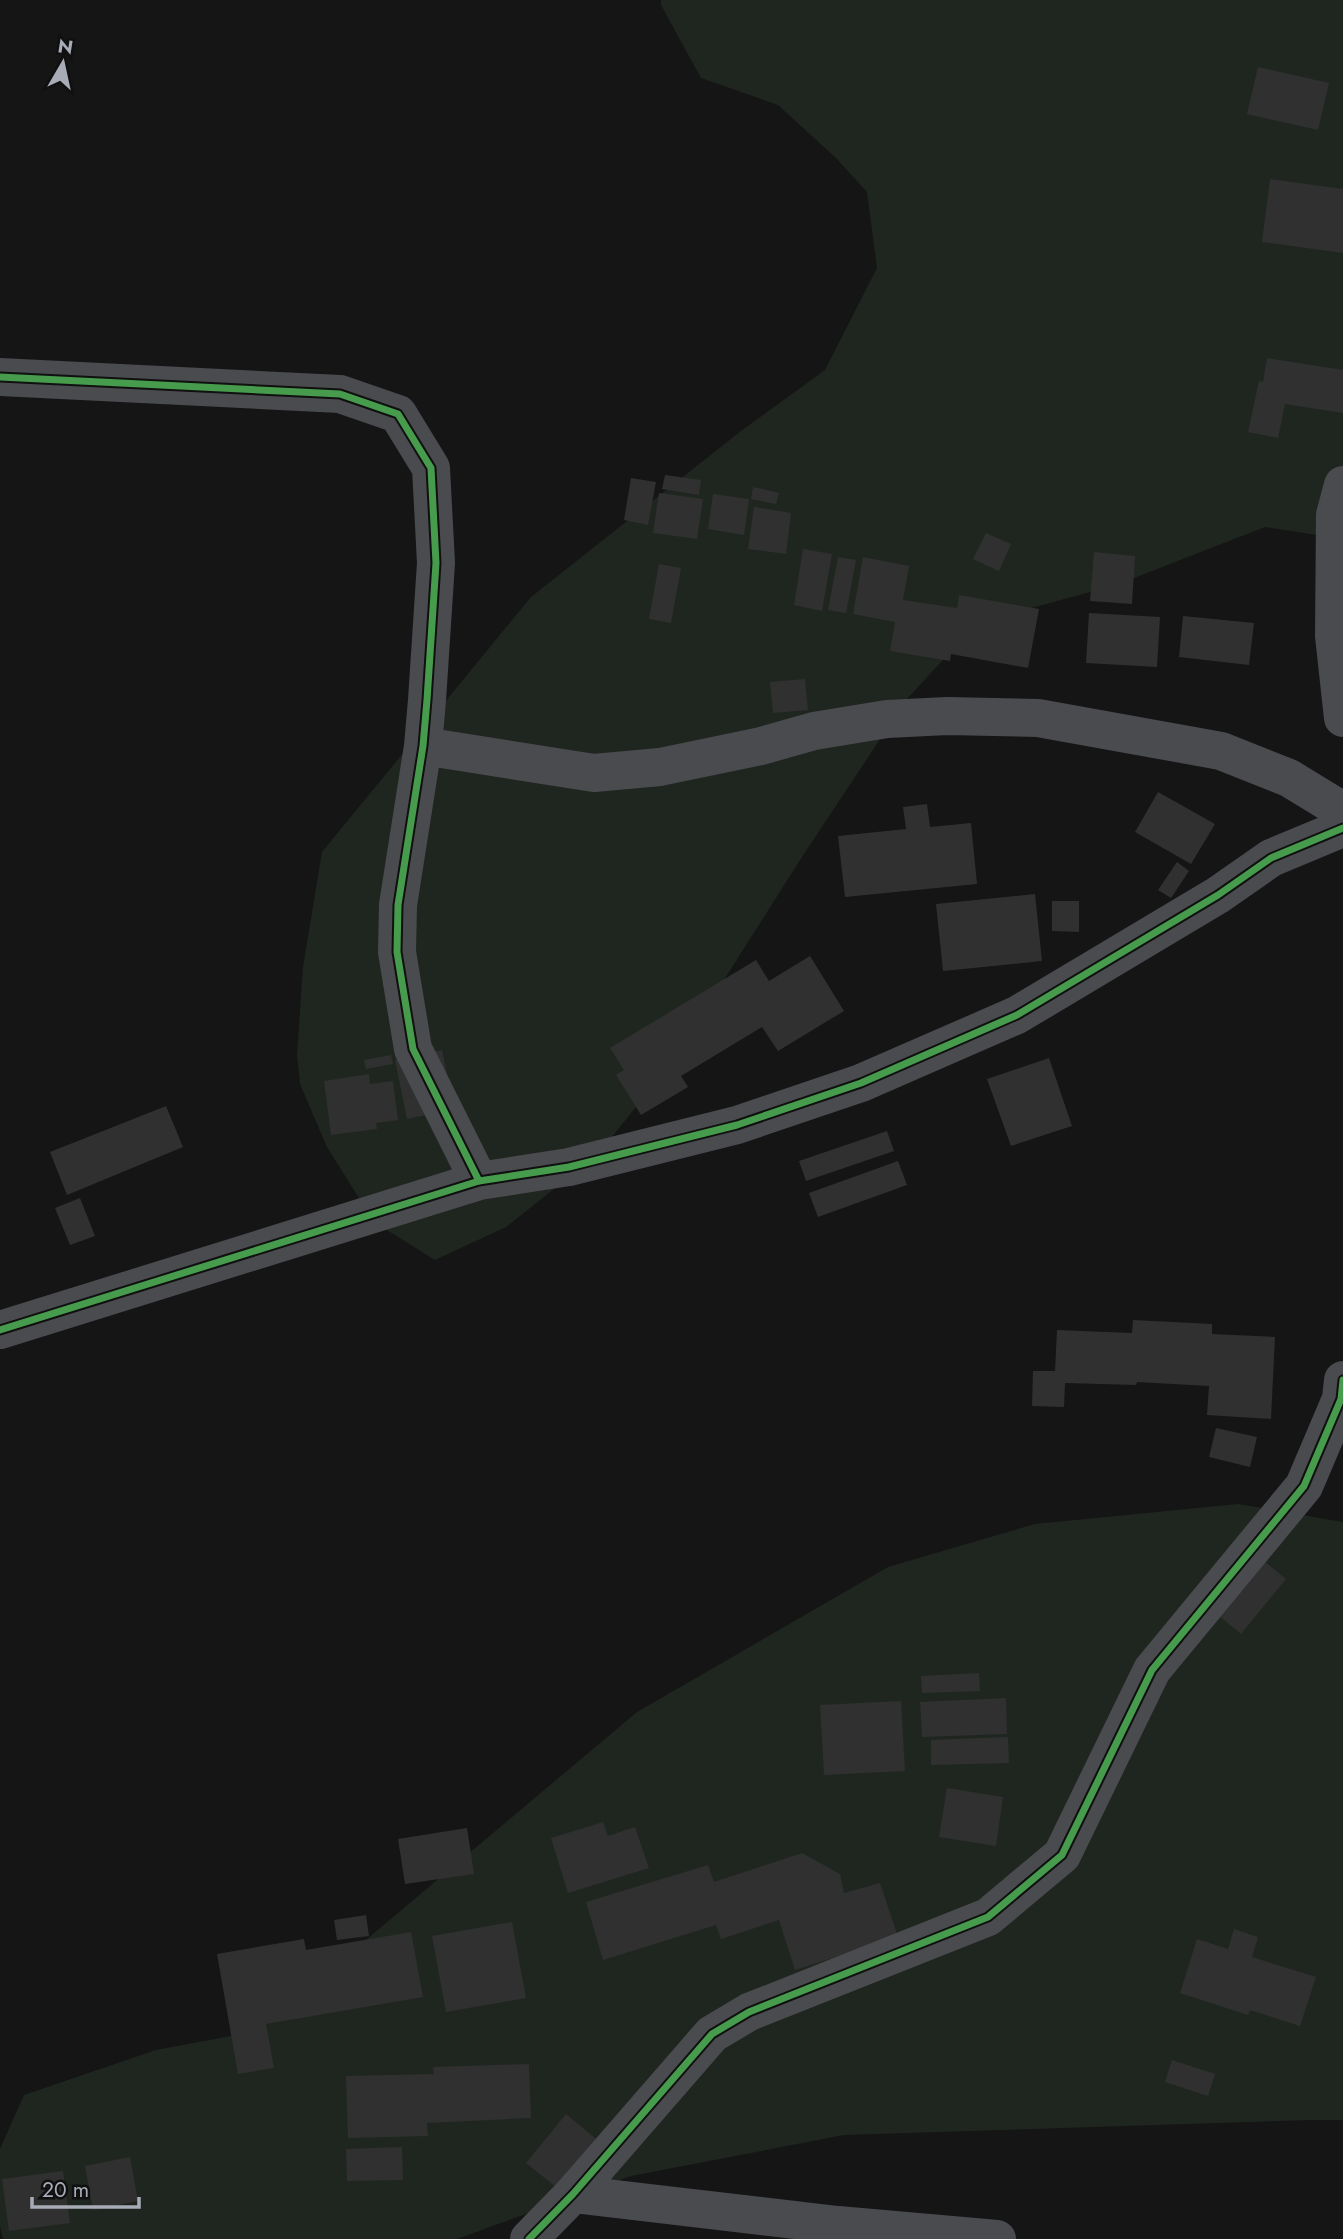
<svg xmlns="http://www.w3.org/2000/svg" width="1343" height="2239" font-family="Jost,sans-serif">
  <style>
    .green { fill: #1f2620 }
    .building { fill: #303031 }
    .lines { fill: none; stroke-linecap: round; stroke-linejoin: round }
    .street { stroke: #4a4b4e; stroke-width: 38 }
    .cycleway-casing { stroke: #101011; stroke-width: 11 }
    .cycleway { stroke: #469c4c; stroke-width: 7 }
  </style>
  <rect width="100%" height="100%" fill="#151516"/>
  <path class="green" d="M661 0H1343V539L1265 527 1116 585 977 623 906 700 800 860 672 1062 599 1153 506 1227 435 1260 374 1222 327 1147 300 1084 297 1055 303 967 322 852 531 597 741 431 825 370 877 268 867 192 836 158 778 105 701 78 661 5Z
    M1238 1504 1343 1522V2120H1311L844 2135 631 2176 457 2239H3L0 2226V2149L24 2095 156 2050 263 2030 266 2024 637 1712 888 1567 1035 1524Z"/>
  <path class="building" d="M1258 67 1329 83 1318 130 1247 114Z
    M1270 179 1343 189V253L1262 242Z
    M1267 358 1343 370V413L1285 404 1278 438 1248 432 1259 381 1263 382Z
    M665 475 701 480 699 495 662 489Z
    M631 478 656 482 648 525 624 520Z
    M753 487 779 493 776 504 751 499Z
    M659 493 703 499 697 539 653 533Z
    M713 494 749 499 744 535 708 529Z
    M754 507 791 513 786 554 748 549Z
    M986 533 1011 544 999 571 973 559Z
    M803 549 832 554 822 611 794 605Z
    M1094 552 1135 556 1132 604 1090 601Z
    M838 557 856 560 846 613 828 610Z
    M863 557 909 566 903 600 957 608 959 595 1039 609 1028 668 951 654 950 661 890 651 895 622 853 614Z
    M659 564 681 568 671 623 649 619Z
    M1089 613 1160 617 1157 667 1086 663Z
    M1183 616 1254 623 1249 665 1179 657Z
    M805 679 808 710 773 713 770 682Z
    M1158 792 1215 824 1191 864 1135 832Z
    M927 804 930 827 971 823 977 884 845 897 838 836 906 829 903 807Z
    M1177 862 1189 871 1171 898 1158 890Z
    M1035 894 1042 961 943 971 936 904Z
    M1052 901H1079V932L1052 931Z
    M810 956 844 1011 778 1051 762 1027 681 1076 688 1087 641 1115 616 1075 624 1070 610 1048 756 960 769 981Z
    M442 1050 454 1109 407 1119 395 1060Z
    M391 1055 393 1064 366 1069 364 1060Z
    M1049 1058 1072 1126 1011 1146 987 1079Z
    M369 1074 370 1084 393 1081 398 1120 376 1123 377 1129 331 1135 324 1081Z
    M166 1106 183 1147 67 1195 50 1152Z
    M887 1131 894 1151 806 1181 799 1161Z
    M898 1161 907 1185 818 1217 809 1193Z
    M80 1198 95 1236 70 1245 55 1208Z
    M1133 1320 1212 1324V1334L1275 1337 1271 1419 1207 1415 1209 1386 1137 1382 1136 1385 1065 1383 1064 1407 1032 1406 1033 1371H1055L1057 1330 1132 1333Z
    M1216 1428 1257 1437 1250 1467 1209 1457Z
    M1259 1557 1286 1579 1241 1634 1213 1611Z
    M979 1673 980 1691 922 1693 921 1676Z
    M1006 1698 1007 1734 922 1737 920 1702Z
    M901 1701 905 1771 824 1775 820 1705Z
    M1008 1737 1009 1763 931 1765V1740Z
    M947 1788 1003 1797 996 1846 939 1837Z
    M603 1822 608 1836 635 1827 649 1868 568 1893 551 1838Z
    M467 1828 474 1874 405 1884 398 1839Z
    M802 1853 840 1874 844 1893 880 1883 898 1937 795 1970 779 1920 721 1939 716 1925 603 1960 586 1902 708 1865 714 1882Z
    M366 1915 369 1936 337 1940 334 1920Z
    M512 1922 526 1998 446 2012 432 1936Z
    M1234 1929 1258 1937 1252 1957 1316 1977 1300 2026 1250 2010 1248 2015 1180 1993 1197 1939 1228 1949Z
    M411 1932 423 1997 266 2024 274 2068 238 2074 217 1954 304 1939 306 1950Z
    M1172 2060 1215 2074 1208 2096 1165 2082Z
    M529 2064 531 2118 427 2123 428 2136 348 2138 346 2076 434 2074 433 2067Z
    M566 2114 596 2139 556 2187 526 2163Z
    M402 2147 403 2180 347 2181 346 2149Z
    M130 2157 138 2201 93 2210 85 2166Z
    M63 2171 70 2223 9 2231 2 2179Z"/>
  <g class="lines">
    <path class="street" d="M0 377 340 394 398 414 431 468 436 563 427 700 423 746 398 905 397 952 413 1049 479 1181
      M1343 485 1335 515 1334 636 1343 718
      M423 746 594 773 660 767 761 746 814 731 887 719 947 716 1038 718 1221 751 1289 778 1343 811
      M0 1330 479 1181 569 1167 737 1125 861 1083 1017 1015 1218 895 1271 858 1343 828
      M573 2194 838 2225 997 2239
      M529 2239 573 2194 712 2034 749 2012 988 1917 1062 1855 1152 1670 1304 1486 1341 1399 1343 1380"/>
    <defs>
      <path id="cycleway" d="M0 377 340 394 398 414 431 468 436 563 427 700 423 746 398 905 397 952 413 1049 479 1181
        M0 1330 479 1181 569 1167 737 1125 861 1083 1017 1015 1218 895 1271 858 1343 828
        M529 2239 573 2194 712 2034 749 2012 988 1917 1062 1855 1152 1670 1304 1486 1341 1399 1343 1380"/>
    </defs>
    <use href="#cycleway" class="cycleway-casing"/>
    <use href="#cycleway" class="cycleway"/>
  </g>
  <g transform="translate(63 63) rotate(9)" stroke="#101011" stroke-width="5" paint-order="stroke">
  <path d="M0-5L12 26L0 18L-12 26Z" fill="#a7acb6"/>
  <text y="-10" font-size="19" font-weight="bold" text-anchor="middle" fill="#a7acb6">N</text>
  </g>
  <path d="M32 2197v10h107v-10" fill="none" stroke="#a7acb6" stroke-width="3.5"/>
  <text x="42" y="2197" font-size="21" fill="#a7acb6" stroke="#101011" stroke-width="5" paint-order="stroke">20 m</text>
</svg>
